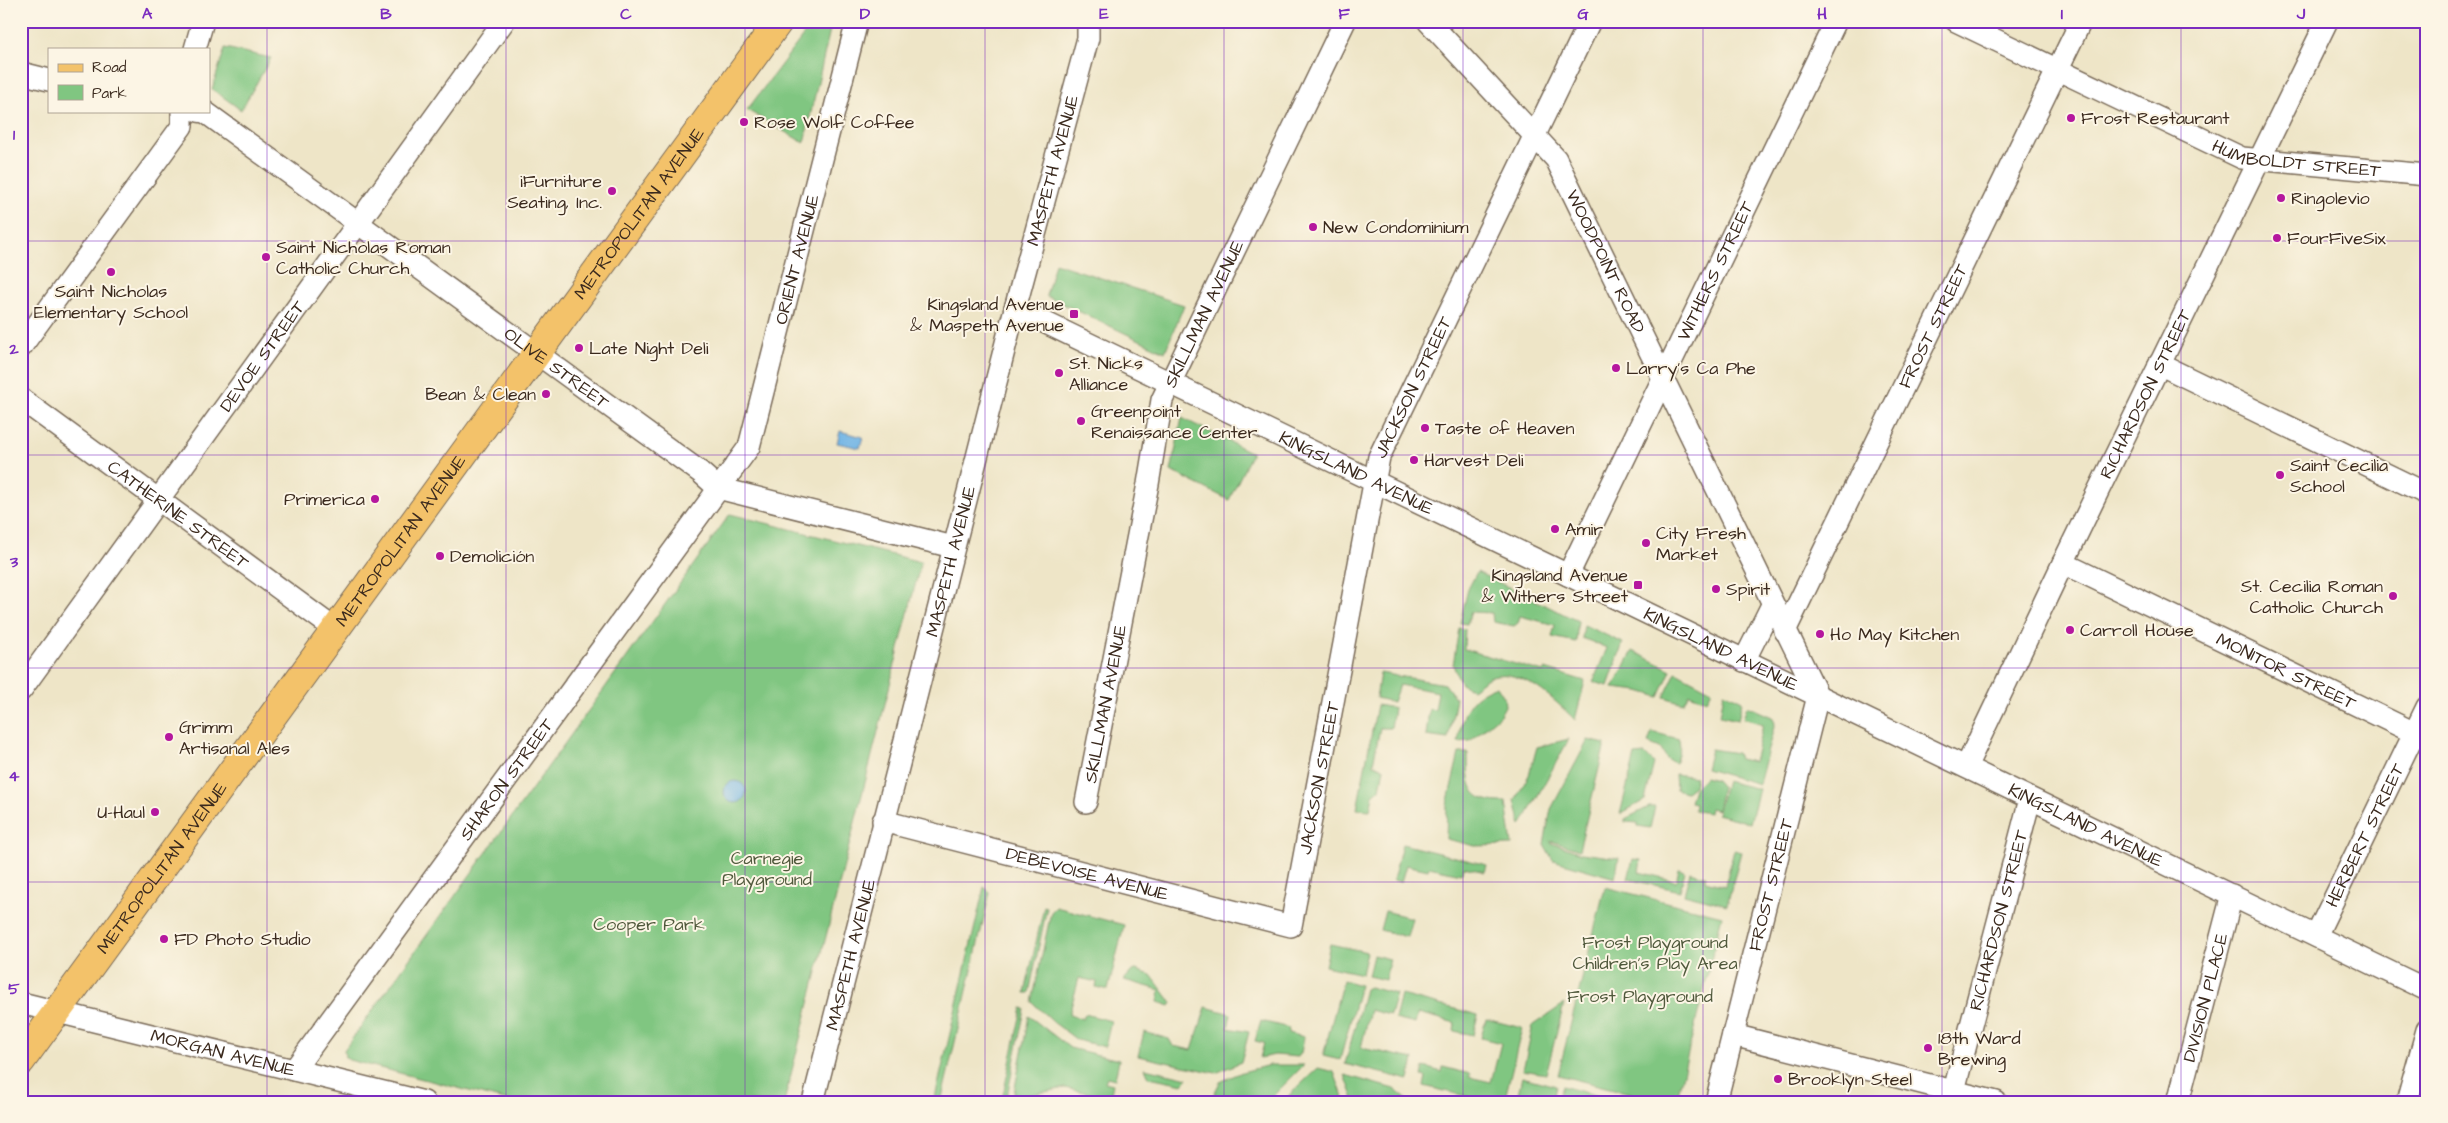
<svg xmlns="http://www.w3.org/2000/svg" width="2448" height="1123" font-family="'Architects Daughter',sans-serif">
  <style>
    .green { fill: #80c681; stroke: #5e7850 }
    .water { fill: #6fb4e5; stroke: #556f82 }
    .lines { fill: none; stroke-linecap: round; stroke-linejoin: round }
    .minor-casing { stroke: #7a6b59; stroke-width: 24 }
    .major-casing { stroke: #7a6b59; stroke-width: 30 }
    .minor { stroke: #fff; stroke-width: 21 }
    .major { stroke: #f3c26a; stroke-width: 28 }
    .grid { fill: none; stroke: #7b2cbf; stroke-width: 1; stroke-opacity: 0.55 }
    .poi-dot { fill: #b5179e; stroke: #fcf5e5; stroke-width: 2 }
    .labels { text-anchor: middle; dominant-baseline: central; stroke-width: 4; stroke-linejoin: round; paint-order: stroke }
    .poi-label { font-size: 18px; fill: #3b2a1e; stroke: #fcf5e5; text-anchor: start }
    .street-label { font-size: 18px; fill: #3b2a1e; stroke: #fcf5e5 }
    .park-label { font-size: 18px; fill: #50593c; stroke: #fcf5e5 }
    .neatline { fill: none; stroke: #7b2cbf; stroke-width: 2 }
    .grid-label { font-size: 16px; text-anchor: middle; font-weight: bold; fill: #7b2cbf }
  </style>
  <rect width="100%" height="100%" fill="#fcf5e5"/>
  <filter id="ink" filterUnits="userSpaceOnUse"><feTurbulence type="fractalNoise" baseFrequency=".02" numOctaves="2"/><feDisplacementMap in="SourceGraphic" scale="10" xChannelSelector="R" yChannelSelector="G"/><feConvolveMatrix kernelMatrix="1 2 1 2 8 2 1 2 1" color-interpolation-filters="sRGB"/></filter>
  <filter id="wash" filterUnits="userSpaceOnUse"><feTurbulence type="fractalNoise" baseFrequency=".0096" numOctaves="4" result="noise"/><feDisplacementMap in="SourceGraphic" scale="20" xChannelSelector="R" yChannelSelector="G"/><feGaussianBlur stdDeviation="1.12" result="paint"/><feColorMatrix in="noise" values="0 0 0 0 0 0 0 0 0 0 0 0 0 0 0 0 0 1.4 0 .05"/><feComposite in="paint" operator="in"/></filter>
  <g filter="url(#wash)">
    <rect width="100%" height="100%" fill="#eee5c7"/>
    <path class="green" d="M814 21H832L804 143 747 110Z
      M225 48 271 58 241 110 212 89Z
      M1055 263 1184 305 1165 352 1046 296Z
      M1182 418 1252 453 1229 500 1171 471Z
      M730 514 921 562 784 1102H512L349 1060 345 1057 344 1050Z
      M1477 572 1578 621 1576 642 1552 637 1555 625 1520 616 1518 623 1514 626 1493 622 1492 613 1471 612 1467 624 1460 623 1468 589Z
      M1584 625 1623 643 1608 686 1593 682 1607 648 1582 638Z
      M1459 628 1465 629 1464 649 1543 672 1545 669 1585 681 1575 720C1556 701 1521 667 1492 676 1485 679 1478 685 1472 689L1461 684 1453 665Z
      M1633 651 1671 670 1659 697 1639 691 1613 688Z
      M1676 672 1712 691 1707 700 1689 694 1683 703 1664 697Z
      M1380 673 1445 684 1456 699 1448 739 1426 736 1429 709 1435 710 1438 692 1399 685 1393 702 1376 698Z
      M1497 686 1504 697 1505 706 1500 715 1470 741 1458 742C1463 712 1467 697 1497 686Z
      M1724 692 1742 701 1738 720 1720 716Z
      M1377 705 1394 708 1391 728H1380L1373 764 1384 768 1380 789 1373 795 1370 810 1357 809Z
      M1747 706 1772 717 1775 723 1759 784 1706 769 1711 749 1737 753 1739 759 1754 762 1763 724 1743 718Z
      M1652 732 1679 739 1680 748 1675 763 1668 760 1660 748 1648 743Z
      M1569 739 1521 826 1515 800 1529 775 1537 747Z
      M1588 740 1605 744 1579 850 1551 841V843L1581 853 1619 858 1615 878 1553 860 1544 844 1551 809Z
      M1459 753H1468C1468 784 1468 803 1506 802L1512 845 1475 846 1446 839 1447 805Z
      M1645 754 1654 763 1645 800 1620 814 1635 755Z
      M1675 774 1696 777 1694 786 1686 792 1676 789Z
      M1705 777 1716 780 1722 787 1717 810 1710 808 1709 813 1694 810 1695 803 1690 802 1694 788Z
      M1726 781 1759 789 1750 823 1717 814Z
      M1649 807H1655L1650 828 1638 826V823L1625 822V819Z
      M1402 844 1487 865 1485 872 1464 867 1461 874 1429 867 1428 870 1406 865 1401 882 1393 880Z
      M1734 850 1741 852 1727 905 1684 894 1690 872 1706 876 1705 881 1725 886Z
      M1633 859 1641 860 1639 872 1676 881 1679 869 1685 871 1680 891 1628 879Z
      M984 887 990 892 941 1102H934Z
      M1605 887 1722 916 1676 1102H1665L1558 1075Z
      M1044 906 1047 907 1029 993H1025Z
      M1056 907 1124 925 1108 990 1096 987 1097 982 1079 978 1069 1015 1083 1019 1085 1014 1111 1021 1105 1047 1077 1040 1053 1022 1032 1002 1051 912Z
      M1385 911 1412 918 1407 937 1380 930Z
      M1330 944 1367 952 1362 974 1325 966Z
      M1373 955 1390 959 1385 980 1368 976Z
      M1136 970 1151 975 1172 1003 1170 1006 1158 1002 1160 990 1124 980 1132 971Z
      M1343 980 1360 985 1340 1060 1323 1056Z
      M1369 987 1396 994 1390 1015 1370 1010 1361 1048 1414 1059 1409 1080 1345 1064 1365 989Z
      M1401 995 1478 1015 1473 1035 1454 1031 1455 1023 1418 1013 1415 1024 1395 1019Z
      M1564 1004 1546 1074 1523 1070 1533 1025Z
      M1206 1007 1231 1014 1228 1028 1249 1032 1241 1062 1216 1073 1138 1056 1144 1032 1169 1039 1173 1046 1192 1050Z
      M1022 1008 1025 1009 1007 1096 1003 1095Z
      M1029 1016 1070 1048 1119 1060 1115 1079 1107 1077 1105 1082 1113 1084 1110 1098 1065 1088 1013 1098Z
      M1486 1019 1522 1028 1504 1102H1490L1424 1086 1426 1077 1422 1076 1424 1067 1442 1072 1443 1067 1470 1074 1469 1077 1491 1082 1501 1043 1481 1038Z
      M1261 1021 1289 1028 1288 1033 1304 1037 1301 1053 1298 1057 1275 1055 1260 1058 1264 1043 1255 1041Z
      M1270 1065H1304L1267 1102H1210L1220 1082 1242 1072Z
      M1145 1068 1188 1078 1183 1084 1149 1077Z
      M1318 1068 1334 1072 1345 1102H1282Z
      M1345 1075 1394 1089 1410 1102H1355Z
      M1522 1077 1556 1086 1552 1102 1537 1100 1516 1102Z
      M1562 1086 1621 1102H1557Z"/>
    <path class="water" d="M840 431 863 437 860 448 837 443Z
      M724 792a11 11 0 1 1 22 0a11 11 0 1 1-22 0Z"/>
  </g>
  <g filter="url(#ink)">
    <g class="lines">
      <defs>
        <g id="minor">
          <path id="s1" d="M1428 21 1556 159 1818 696"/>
          <path id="s2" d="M1956 21 2242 158 2427 175"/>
          <path d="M195 49 203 21"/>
          <path d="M21 73 49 80"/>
          <path id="s3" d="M198 111 205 112 700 472 718 488 953 547"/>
          <path id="s4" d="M1015 308 2427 990"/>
          <path d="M21 347 182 126V111"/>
          <path d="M2159 364 2427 494"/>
          <path id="s5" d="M21 399 336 630"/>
          <path id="s6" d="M2063 563 2427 739"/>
          <path id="s7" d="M1568 575 1836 21"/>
          <path id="s8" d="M1785 631 2081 21"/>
          <path d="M1744 661 1772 605"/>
          <path id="s9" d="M21 690 504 21"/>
          <path id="s10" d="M1966 767 2063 563 2327 21"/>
          <path id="s11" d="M1086 802 1148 484 1162 400 1345 21"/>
          <path id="s12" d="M883 821 1291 926 1379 457 1590 21"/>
          <path id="s13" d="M2316 936 2427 707"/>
          <path id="s14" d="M21 1003 424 1102"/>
          <path d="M1733 1035 1996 1102"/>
          <path id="s15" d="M294 1070 749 447 857 21"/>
          <path id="s16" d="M813 1102 1009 331 1088 38V21"/>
          <path id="s17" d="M1716 1102 1818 696"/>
          <path id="s18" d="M1951 1102 2030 799"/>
          <path id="s19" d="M2178 1102 2232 895"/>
          <path d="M2407 1102 2427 1030"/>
        </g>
        <g id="major">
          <path id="s20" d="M21 1061 779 21"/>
        </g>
      </defs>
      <use href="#minor" class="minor-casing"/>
      <use href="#major" class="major-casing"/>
      <use href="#minor" class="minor"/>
      <use href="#major" class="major"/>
    </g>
  </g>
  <path class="grid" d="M267 21V1102M506 21V1102M745 21V1102M985 21V1102M1224 21V1102M1463 21V1102M1703 21V1102M1942 21V1102M2181 21V1102M21 241H2427M21 455H2427M21 668H2427M21 882H2427"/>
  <g class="poi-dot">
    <circle cx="2071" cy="118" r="5"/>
    <circle cx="744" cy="122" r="5"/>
    <circle cx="612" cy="191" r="5"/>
    <circle cx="2281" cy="198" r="5"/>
    <circle cx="1313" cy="227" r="5"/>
    <circle cx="2277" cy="238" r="5"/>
    <circle cx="266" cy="257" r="5"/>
    <circle cx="111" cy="272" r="5"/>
    <rect x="1069" y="309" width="10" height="10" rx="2.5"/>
    <circle cx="579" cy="348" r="5"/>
    <circle cx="1616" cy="368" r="5"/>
    <circle cx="1059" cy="373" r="5"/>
    <circle cx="546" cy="394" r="5"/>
    <circle cx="1081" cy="421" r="5"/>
    <circle cx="1425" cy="428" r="5"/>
    <circle cx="1414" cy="460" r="5"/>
    <circle cx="2280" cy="475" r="5"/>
    <circle cx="375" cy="499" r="5"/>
    <circle cx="1555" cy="529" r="5"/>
    <circle cx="1646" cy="543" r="5"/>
    <circle cx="440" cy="556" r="5"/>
    <rect x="1633" y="580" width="10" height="10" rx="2.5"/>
    <circle cx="1716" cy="589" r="5"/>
    <circle cx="2393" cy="596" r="5"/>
    <circle cx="2070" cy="630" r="5"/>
    <circle cx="1820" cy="634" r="5"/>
    <circle cx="169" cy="737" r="5"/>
    <circle cx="155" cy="812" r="5"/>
    <circle cx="164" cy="939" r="5"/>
    <circle cx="1928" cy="1048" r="5"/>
    <circle cx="1778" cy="1079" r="5"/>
  </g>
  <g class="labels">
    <g class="poi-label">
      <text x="2081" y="118">Frost Restaurant</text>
      <text x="754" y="122">Rose Wolf Coffee</text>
      <text x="602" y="181" text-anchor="end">iFurniture<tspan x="602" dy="21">Seating, Inc.</tspan></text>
      <text x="2291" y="198">Ringolevio</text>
      <text x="1323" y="227">New Condominium</text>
      <text x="2287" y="238">FourFiveSix</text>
      <text x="276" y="247">Saint Nicholas Roman<tspan x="276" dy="21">Catholic Church</tspan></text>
      <text x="111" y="291" text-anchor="middle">Saint Nicholas<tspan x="111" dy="21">Elementary School</tspan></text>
      <text x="1064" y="304" text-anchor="end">Kingsland Avenue<tspan x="1064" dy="21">&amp; Maspeth Avenue</tspan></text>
      <text x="589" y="348">Late Night Deli</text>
      <text x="1069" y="363">St. Nicks<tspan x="1069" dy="21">Alliance</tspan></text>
      <text x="1626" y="368">Larry's Ca Phe</text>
      <text x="536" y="394" text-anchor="end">Bean &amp; Clean</text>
      <text x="1091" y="411">Greenpoint<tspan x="1091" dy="21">Renaissance Center</tspan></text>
      <text x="1435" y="428">Taste of Heaven</text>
      <text x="1424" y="460">Harvest Deli</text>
      <text x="2290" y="465">Saint Cecilia<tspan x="2290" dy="21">School</tspan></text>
      <text x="365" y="499" text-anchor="end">Primerica</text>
      <text x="1565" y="529">Amir</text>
      <text x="1656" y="533">City Fresh<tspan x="1656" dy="21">Market</tspan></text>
      <text x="450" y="556">Demolición</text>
      <text x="1628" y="575" text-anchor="end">Kingsland Avenue<tspan x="1628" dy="21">&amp; Withers Street</tspan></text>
      <text x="2383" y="586" text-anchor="end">St. Cecilia Roman<tspan x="2383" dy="21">Catholic Church</tspan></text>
      <text x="1726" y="589">Spirit</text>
      <text x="2080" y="630">Carroll House</text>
      <text x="1830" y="634">Ho May Kitchen</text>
      <text x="179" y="727">Grimm<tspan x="179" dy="21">Artisanal Ales</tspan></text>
      <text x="145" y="812" text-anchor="end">U-Haul</text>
      <text x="174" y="939">FD Photo Studio</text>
      <text x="1938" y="1038">18th Ward<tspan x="1938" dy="21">Brewing</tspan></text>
      <text x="1788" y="1079">Brooklyn Steel</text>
    </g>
    <g class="street-label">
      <text stroke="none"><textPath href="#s2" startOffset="371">HUMBOLDT STREET</textPath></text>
      <text stroke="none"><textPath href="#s16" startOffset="962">MASPETH AVENUE</textPath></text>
      <text stroke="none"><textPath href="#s20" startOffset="1049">METROPOLITAN AVENUE</textPath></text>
      <text stroke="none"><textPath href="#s15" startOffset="965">ORIENT AVENUE</textPath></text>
      <text stroke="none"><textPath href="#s1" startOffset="302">WOODPOINT ROAD</textPath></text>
      <text stroke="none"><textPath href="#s7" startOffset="338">WITHERS STREET</textPath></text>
      <text stroke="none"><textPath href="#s11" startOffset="505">SKILLMAN AVENUE</textPath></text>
      <text stroke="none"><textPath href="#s8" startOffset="339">FROST STREET</textPath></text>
      <text stroke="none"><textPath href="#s9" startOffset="412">DEVOE STREET</textPath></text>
      <text stroke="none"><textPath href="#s3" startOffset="442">OLIVE STREET</textPath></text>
      <text stroke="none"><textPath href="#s12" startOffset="976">JACKSON STREET</textPath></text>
      <text stroke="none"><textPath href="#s10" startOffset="414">RICHARDSON STREET</textPath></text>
      <text stroke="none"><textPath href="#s4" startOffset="379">KINGSLAND AVENUE</textPath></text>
      <text stroke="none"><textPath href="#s5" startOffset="195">CATHERINE STREET</textPath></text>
      <text stroke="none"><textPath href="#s20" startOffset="644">METROPOLITAN AVENUE</textPath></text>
      <text stroke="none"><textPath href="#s16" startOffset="558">MASPETH AVENUE</textPath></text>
      <text stroke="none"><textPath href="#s4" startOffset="784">KINGSLAND AVENUE</textPath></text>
      <text stroke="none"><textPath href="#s6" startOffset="248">MONITOR STREET</textPath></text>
      <text stroke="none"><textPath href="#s11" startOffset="100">SKILLMAN AVENUE</textPath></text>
      <text stroke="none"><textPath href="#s12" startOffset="572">JACKSON STREET</textPath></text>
      <text stroke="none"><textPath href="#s15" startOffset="360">SHARON STREET</textPath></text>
      <text stroke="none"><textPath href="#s4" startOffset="1189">KINGSLAND AVENUE</textPath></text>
      <text stroke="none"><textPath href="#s13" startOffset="112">HERBERT STREET</textPath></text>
      <text stroke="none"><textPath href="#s20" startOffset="239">METROPOLITAN AVENUE</textPath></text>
      <text stroke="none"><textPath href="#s12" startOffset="211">DEBEVOISE AVENUE</textPath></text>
      <text stroke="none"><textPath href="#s17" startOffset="224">FROST STREET</textPath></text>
      <text stroke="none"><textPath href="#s18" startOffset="188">RICHARDSON STREET</textPath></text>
      <text stroke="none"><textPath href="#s16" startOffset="152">MASPETH AVENUE</textPath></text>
      <text stroke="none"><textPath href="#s19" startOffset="108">DIVISION PLACE</textPath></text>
      <text stroke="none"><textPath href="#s14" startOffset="208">MORGAN AVENUE</textPath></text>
    </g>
    <g class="park-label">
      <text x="767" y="858">Carnegie<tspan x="767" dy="21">Playground</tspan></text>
      <text x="649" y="924">Cooper Park</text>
      <text x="1655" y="942">Frost Playground<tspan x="1655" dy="21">Children's Play Area</tspan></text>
      <text x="1640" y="996">Frost Playground</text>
    </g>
  </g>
  <rect width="2448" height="1123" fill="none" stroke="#fcf5e5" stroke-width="55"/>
  <rect x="48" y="48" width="162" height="65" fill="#fcf5e5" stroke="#afa495"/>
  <rect x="58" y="64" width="25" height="8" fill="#f3c26a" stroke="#afa495"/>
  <text x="92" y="72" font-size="15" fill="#3b2a1e">Road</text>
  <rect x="58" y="85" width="25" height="15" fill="#80c681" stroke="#afa495"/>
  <text x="92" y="98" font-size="15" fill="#3b2a1e">Park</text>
  <rect x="28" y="28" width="2392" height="1068" class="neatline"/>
  <g class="grid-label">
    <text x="147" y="19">A</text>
    <text x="386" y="19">B</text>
    <text x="626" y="19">C</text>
    <text x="865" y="19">D</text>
    <text x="1104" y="19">E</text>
    <text x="1344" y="19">F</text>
    <text x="1583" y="19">G</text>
    <text x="1822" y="19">H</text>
    <text x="2062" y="19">I</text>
    <text x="2301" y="19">J</text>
    <text x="14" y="140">1</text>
    <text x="14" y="354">2</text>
    <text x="14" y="567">3</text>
    <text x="14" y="781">4</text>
    <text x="14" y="994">5</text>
  </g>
</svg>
